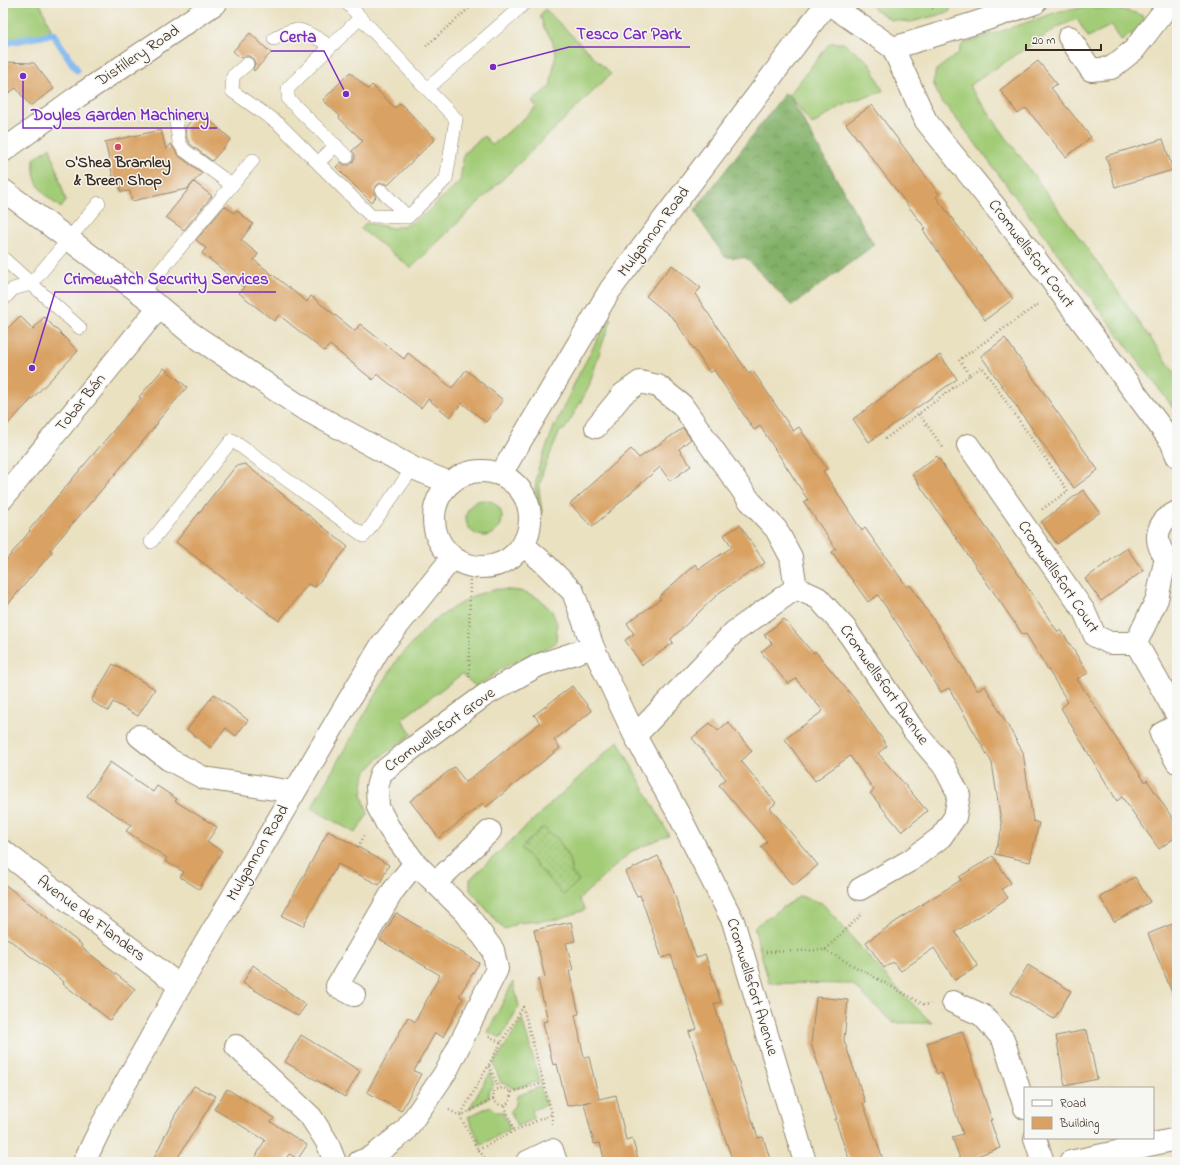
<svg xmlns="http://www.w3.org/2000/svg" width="1180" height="1165" font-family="'Indie Flower',sans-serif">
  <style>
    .grass { fill: #a3cc77; stroke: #6f7b4a }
    .forest { fill: url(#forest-crowns); stroke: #5e6d43 }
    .park { fill: url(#park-dots); stroke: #6f7b4a }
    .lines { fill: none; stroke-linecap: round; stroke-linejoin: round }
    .stream { stroke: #80b7ef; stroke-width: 7 }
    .building { fill: #d9a162 }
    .lane-casing { stroke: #928670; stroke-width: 14 }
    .street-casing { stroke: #928670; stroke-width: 24 }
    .secondary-casing { stroke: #928670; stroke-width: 24 }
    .path { stroke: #928670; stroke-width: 2.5; stroke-dasharray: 1 3; stroke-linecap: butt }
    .lane { stroke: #fff; stroke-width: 13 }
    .street { stroke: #fff; stroke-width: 22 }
    .secondary { stroke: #fff; stroke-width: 22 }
    .poi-dot { fill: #d1495b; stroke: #f6f6f2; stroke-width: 1.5 }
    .labels { text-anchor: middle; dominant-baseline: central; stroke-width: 3; stroke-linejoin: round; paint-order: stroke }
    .street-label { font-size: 16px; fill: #3b2a1e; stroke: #f6f6f2 }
    .poi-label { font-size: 16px; font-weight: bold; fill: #3b2a1e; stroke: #f6f6f2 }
    .leader { fill: none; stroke: #7b2cbf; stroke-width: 1.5 }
    .callout-dot { fill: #7b2cbf; stroke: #f6f6f2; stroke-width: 1.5 }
    .callout-label { font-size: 17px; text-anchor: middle; font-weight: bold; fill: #7b2cbf; stroke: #f6f6f2; stroke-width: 3; stroke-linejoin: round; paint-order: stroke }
  </style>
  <defs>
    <pattern id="forest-crowns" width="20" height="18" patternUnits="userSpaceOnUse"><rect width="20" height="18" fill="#82b068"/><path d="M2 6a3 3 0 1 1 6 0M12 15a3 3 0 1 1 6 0" fill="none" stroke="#6c8f55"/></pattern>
    <pattern id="park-dots" width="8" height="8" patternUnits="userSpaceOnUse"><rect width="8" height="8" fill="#a3cc77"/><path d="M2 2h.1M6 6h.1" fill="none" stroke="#8daf66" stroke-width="1.8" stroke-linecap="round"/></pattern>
  </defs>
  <rect width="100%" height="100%" fill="#f6f6f2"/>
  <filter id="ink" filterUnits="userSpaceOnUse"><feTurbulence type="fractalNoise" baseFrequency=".025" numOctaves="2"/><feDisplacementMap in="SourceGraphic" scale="8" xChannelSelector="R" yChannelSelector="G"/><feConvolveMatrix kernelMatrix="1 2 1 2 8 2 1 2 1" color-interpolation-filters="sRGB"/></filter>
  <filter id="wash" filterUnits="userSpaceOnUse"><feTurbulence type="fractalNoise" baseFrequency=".012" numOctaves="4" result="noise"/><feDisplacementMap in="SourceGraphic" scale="16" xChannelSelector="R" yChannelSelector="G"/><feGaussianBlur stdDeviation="0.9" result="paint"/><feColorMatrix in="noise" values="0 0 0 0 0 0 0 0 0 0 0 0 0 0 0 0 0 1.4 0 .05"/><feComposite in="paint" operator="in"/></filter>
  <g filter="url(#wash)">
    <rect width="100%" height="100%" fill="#eae1c1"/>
    <path class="grass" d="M3 3H40L53 34 3 43Z
      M872 3H950V12L911 22 891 20 873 8Z
      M1088 7C1107 9 1126 8 1143 16L1144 26 1121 41 1112 25 1088 37 1077 19 1058 27 969 86 1104 272 1177 376V413L966 131 940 99 933 83 936 70 959 53 960 49 963 44 1060 11Z
      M545 9 611 74 411 268 361 229 366 223 393 228 410 224 425 214 460 181 464 153 484 136 493 145 537 107 532 101 550 87 556 54 552 40 544 28 540 15Z
      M830 43H843L870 63 883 91 839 107 812 125 789 95Z
      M50 147 66 201 61 208C42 193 32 185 34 159Z
      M610 317 612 319 604 339 588 389 565 429 560 431 543 471 539 489 542 512 540 515 535 489 538 469 554 427 579 374 603 329Z
      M466 518a18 18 0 1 1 36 0a18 18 0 1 1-36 0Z
      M498 589 520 591 538 598 552 611 557 624 556 643 534 654 506 666 476 687 462 674 402 719 412 734 379 758 365 773 362 795 368 814 355 833 311 808 357 727 396 661 431 623 451 609 475 595Z
      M618 741 669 835 632 851 579 899 585 910 558 919 518 923 504 930 470 890V879Z
      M800 896 822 903 889 980 932 1023H893L852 984 769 983 754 927Z
      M513 982 519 1006 501 1038 488 1032Z
      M522 1019 540 1081 514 1089 507 1084 501 1083 494 1064Z
      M490 1073 494 1085 489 1091V1098L469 1109Z
      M540 1087 546 1105 532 1110 533 1119 517 1126 510 1111 516 1104 517 1096Z
      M490 1106 496 1112H503L510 1129 481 1145 468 1117Z"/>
    <path class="forest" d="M785 93 789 95 874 245 792 306 746 258 725 257 701 222 695 210Z"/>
    <path class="park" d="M543 827 550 834 557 838 563 847 569 859 572 873 579 881 563 895 521 848Z"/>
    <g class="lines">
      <path class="stream" d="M3 43 53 34 77 70"/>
    </g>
    <g id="blocks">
      <path class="building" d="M250 33 271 53 254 71 253 69 255 63 253 59 249 56H246L241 58 233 51Z
        M1038 61 1057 84 1051 88 1091 137 1066 157 1026 108 1018 114 1000 90Z
        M3 62 34 63 54 89 30 106 16 88 3 97Z
        M350 72 368 89 372 85 395 108 400 103 435 139 388 185 384 183H380L377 185 374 189V193L376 197 371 202 336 167 341 162 345 165H350L352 163 355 159V154L352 151 363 141 339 118 340 116 323 100Z
        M872 105 939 194 936 197 1013 299 985 320 923 230 925 228 846 124Z
        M199 111 231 139 212 161 190 144 187 139 185 128Z
        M161 130 166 150 171 144 179 156 202 173 187 189 132 201 130 191 121 192 117 176 113 177 105 142Z
        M1163 139 1173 170 1115 187 1106 156Z
        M194 182 212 196 184 230 166 217Z
        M225 206 234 213 236 210 253 224 241 240 258 254 254 260 307 302 311 296 355 331 360 324 404 359 408 353 452 388 466 370 503 400 486 422 462 403 450 417 428 399 421 408 377 374 373 380 330 345 324 351 279 315 274 321 239 293 244 287 202 253 206 248 196 240Z
        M672 265 701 288 695 294 749 374 753 371 793 431 799 427 827 469 823 471 862 531 865 528 907 587 910 585 937 625 977 690 985 686 1023 752 1033 821 1039 823 1030 862 995 854 1002 828 992 763 949 688 941 692 911 644 878 595 868 602 832 552 836 549 804 502 808 500 760 426 754 430 714 370 710 373 674 319 646 296Z
        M20 316 33 329 44 317 78 351 3 429V333Z
        M1005 338 1098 470 1074 488 981 356Z
        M940 355 957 379 869 442 853 419Z
        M164 368 187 387 157 422 158 423 139 446 50 550 52 552 3 610V564L30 531 29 530 141 398 139 397Z
        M683 428 691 439 679 449 691 466 670 481 660 467 592 527 570 504 631 449 639 458Z
        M937 456 1058 632 1061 630 1088 673 1077 679 1145 782 1147 780 1177 825V836L1159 849 1122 797 1117 801 1061 708 1068 702 1026 634 1023 635 912 474Z
        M245 464 348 547 315 587 308 584 279 621 176 542 236 466Z
        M1083 490 1100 512 1057 544 1041 522Z
        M740 525 765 563 720 592 671 639 673 643 642 665 625 640 634 634 627 623 661 599 659 597 695 564 699 569 732 547 724 535Z
        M1127 548 1143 571 1101 601 1085 579Z
        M784 619 813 653 815 651 854 698 887 746 878 753 927 811 902 832 870 793 874 790 850 756 815 781 785 739 823 711 796 679 788 684 761 652 772 643 764 635Z
        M113 664 155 689 138 716 113 702 108 711 91 701Z
        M572 686 592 711 554 740 560 748 486 807 483 803 439 838 410 801 454 767 466 782 540 723 534 715Z
        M214 694 248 720 236 736 226 728 211 748 187 730Z
        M728 722 752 751 741 761 776 803 770 808 818 865 793 886 761 847 767 842 719 785 726 779 692 738 710 723 718 731Z
        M110 762 153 792 157 786 177 799 175 801 217 827 207 842 222 851 199 889 180 877 184 872 165 861 167 858 126 831 131 825 87 796Z
        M328 831 358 847 389 865 379 885 338 864 303 926 282 916Z
        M658 856 669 878 696 958 705 954 721 1002 714 1004 758 1138 763 1137 771 1162H733L689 1032 697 1029 671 955 662 958 640 895 637 896 625 872Z
        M993 856 1011 883 1002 889 1008 898 955 932 978 966 955 980 934 948 901 971 893 962 884 968 866 942 907 914 961 880 959 877Z
        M1135 877 1150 902 1114 922 1100 897Z
        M3 883 82 945 81 947 135 989 110 1020 63 984 64 982 3 935Z
        M396 913 479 963 459 996 463 998 443 1037 435 1033 414 1071 421 1074 401 1111 367 1092 408 1017 415 1022 440 975 380 940Z
        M571 922 575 941 566 943 573 970 569 971 579 1014 575 1015 584 1057H589L599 1099 616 1095 626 1140 632 1138 639 1162H605L600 1143 594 1144 584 1103 592 1101 567 1106 557 1064 553 1065 543 1022 548 1021 538 979 545 977 534 930Z
        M1177 922V1004L1148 934Z
        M253 965 306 1005 298 1016 243 983Z
        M1028 965 1071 991 1054 1019 1011 993Z
        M816 997 848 1000 844 1040 865 1102 863 1103 884 1162H850L835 1119H837L811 1044Z
        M1087 1030 1097 1079 1065 1086 1056 1036Z
        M962 1031 992 1120H990L1000 1148 961 1161 952 1137 963 1134 942 1073 937 1074 927 1043Z
        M301 1035 360 1071 345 1097 285 1062Z
        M194 1086 216 1096 175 1162H152L175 1115Z
        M227 1089 274 1118 271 1122 307 1145 298 1159 289 1154 284 1162H253L265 1140 214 1109Z"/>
    </g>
  </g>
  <g filter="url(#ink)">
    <use href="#blocks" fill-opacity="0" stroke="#928670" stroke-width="1"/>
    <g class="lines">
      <defs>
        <path id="lane" d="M347 3 427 89 525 3
          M274 39C280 35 289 29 298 30 307 31 322 41 330 46
          M247 64 233 76 232 91 279 124 371 216 408 217 446 179 456 119 427 89
          M176 121 179 142 184 150 232 185
          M347 157 288 99V88L360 18
          M318 163 336 145
          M382 191 408 217
          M3 258 80 328
          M141 294 253 160
          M3 300 13 289 31 284 99 203
          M151 542 232 440 364 536 413 468"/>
        <path id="street" d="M828 3 893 48
          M1069 37 1091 70 1111 68 1134 50 1170 3
          M893 48 926 121 1017 234 1171 441 1177 456
          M893 48 972 24 1035 3
          M596 427 623 394 640 382 658 386 682 405 712 448 750 501 776 529 791 557 796 588 818 598 845 628 914 731 944 766 959 795 955 817 941 837 911 860 860 889
          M968 445 1084 611 1095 636 1110 643H1136L1177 715
          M3 498 159 307
          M1177 512C1171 515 1166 518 1162 524 1153 538 1160 558 1177 563
          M522 544 543 562 573 592 593 647 635 736 679 815 733 921 805 1162
          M1136 643 1157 599 1166 557
          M1177 725 1161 734 1177 762
          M139 736 168 759 204 778 294 792
          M635 736 734 632 796 588
          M3 851 180 986
          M435 883 490 831
          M354 995 337 986 393 891 415 863
          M953 1002 982 1015 1003 1039 1025 1108
          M236 1046 311 1117 327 1142 335 1162
          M1035 1138 1043 1162
          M359 1162 372 1157 405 1131 428 1098 447 1070 497 969 493 950 466 913 415 863 389 828 378 807 377 787 381 773 406 753 485 695 539 665 593 647
          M527 1162 552 1150 556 1162
          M1070 1162 1177 1139"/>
        <path id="secondary" d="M3 151 77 97 216 3
          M3 190 159 307 192 334 301 407 413 468 450 483
          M434 519a48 48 0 1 1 96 0a48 48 0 1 1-96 0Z
          M501 474 610 290 827 3
          M84 1162 102 1125 180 986 379 649 453 557"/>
      </defs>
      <use href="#lane" class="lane-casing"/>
      <use href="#street" class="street-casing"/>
      <use href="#secondary" class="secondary-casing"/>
      <path class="path" d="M926 3 935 10
        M426 46 475 3
        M970 375 982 367 1068 491 1041 510
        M919 414 944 449
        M885 439 970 375 959 360 1040 303
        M469 677 470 574
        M358 847 365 834
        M825 950 925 1005 931 1004
        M766 952 825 950 861 915V912
        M489 1036 501 1043 523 1007 552 1114V1126
        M501 1043 460 1116 493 1099 494 1091C501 1087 505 1088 511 1092L543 1083
        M489 1066 499 1088
        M511 1092 510 1101 505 1106 514 1131
        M493 1099 497 1104 505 1106
        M449 1110 460 1116 478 1150 489 1162
        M478 1150 514 1131 552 1114"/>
      <use href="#lane" class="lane"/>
      <use href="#street" class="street"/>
      <use href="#secondary" class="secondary"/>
    </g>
  </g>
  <circle class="poi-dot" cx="118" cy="147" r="4"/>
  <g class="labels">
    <g class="street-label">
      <text transform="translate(138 56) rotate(-34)">Distillery Road</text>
      <text transform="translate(654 232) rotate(-53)">Mulgannon Road</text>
      <text transform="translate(1031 254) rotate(53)">Cromwellsfort Court</text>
      <text transform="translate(81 403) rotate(-51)">Tobar Bán</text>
      <text transform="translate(1058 577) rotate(56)">Cromwellsfort Court</text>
      <text transform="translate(884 685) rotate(55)">Cromwellsfort Avenue</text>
      <text transform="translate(440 730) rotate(-36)">Cromwellsfort Grove</text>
      <text transform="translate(258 853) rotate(-60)">Mulgannon Road</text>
      <text transform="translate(91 919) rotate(37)">Avenue de Flanders</text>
      <text transform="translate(752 987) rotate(73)">Cromwellsfort Avenue</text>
    </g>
    <g class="poi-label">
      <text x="118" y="163">O'Shea Bramley<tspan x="118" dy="18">&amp; Breen Shop</tspan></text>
    </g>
  </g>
  <path class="leader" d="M493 67L569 47H690M346 94L324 51H271M23 76L23 128H217M32 368L55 292H276"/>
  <g class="callout-dot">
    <circle cx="493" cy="67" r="4"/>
    <circle cx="346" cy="94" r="4"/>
    <circle cx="23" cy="76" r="4"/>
    <circle cx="32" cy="368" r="4"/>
  </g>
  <g class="callout-label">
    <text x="629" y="39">Tesco Car Park</text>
    <text x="298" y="42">Certa</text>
    <text x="120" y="120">Doyles Garden Machinery</text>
    <text x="166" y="284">Crimewatch Security Services</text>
  </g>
  <rect width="1180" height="1165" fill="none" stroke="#f6f6f2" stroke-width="16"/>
  <rect x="1024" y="1087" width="130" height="52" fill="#f6f6f2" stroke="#aba49d"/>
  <rect x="1032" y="1100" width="20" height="6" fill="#ffffff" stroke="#aba49d"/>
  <text x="1060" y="1107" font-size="12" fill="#3b2a1e">Road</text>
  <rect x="1032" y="1117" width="20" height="12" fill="#d9a162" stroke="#aba49d"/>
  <text x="1060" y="1127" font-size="12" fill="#3b2a1e">Building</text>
  <path d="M1026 44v6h75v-6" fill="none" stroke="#3b2a1e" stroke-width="2"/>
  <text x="1032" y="44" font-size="12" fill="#3b2a1e" stroke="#f6f6f2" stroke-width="3" paint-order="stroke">20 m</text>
</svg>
